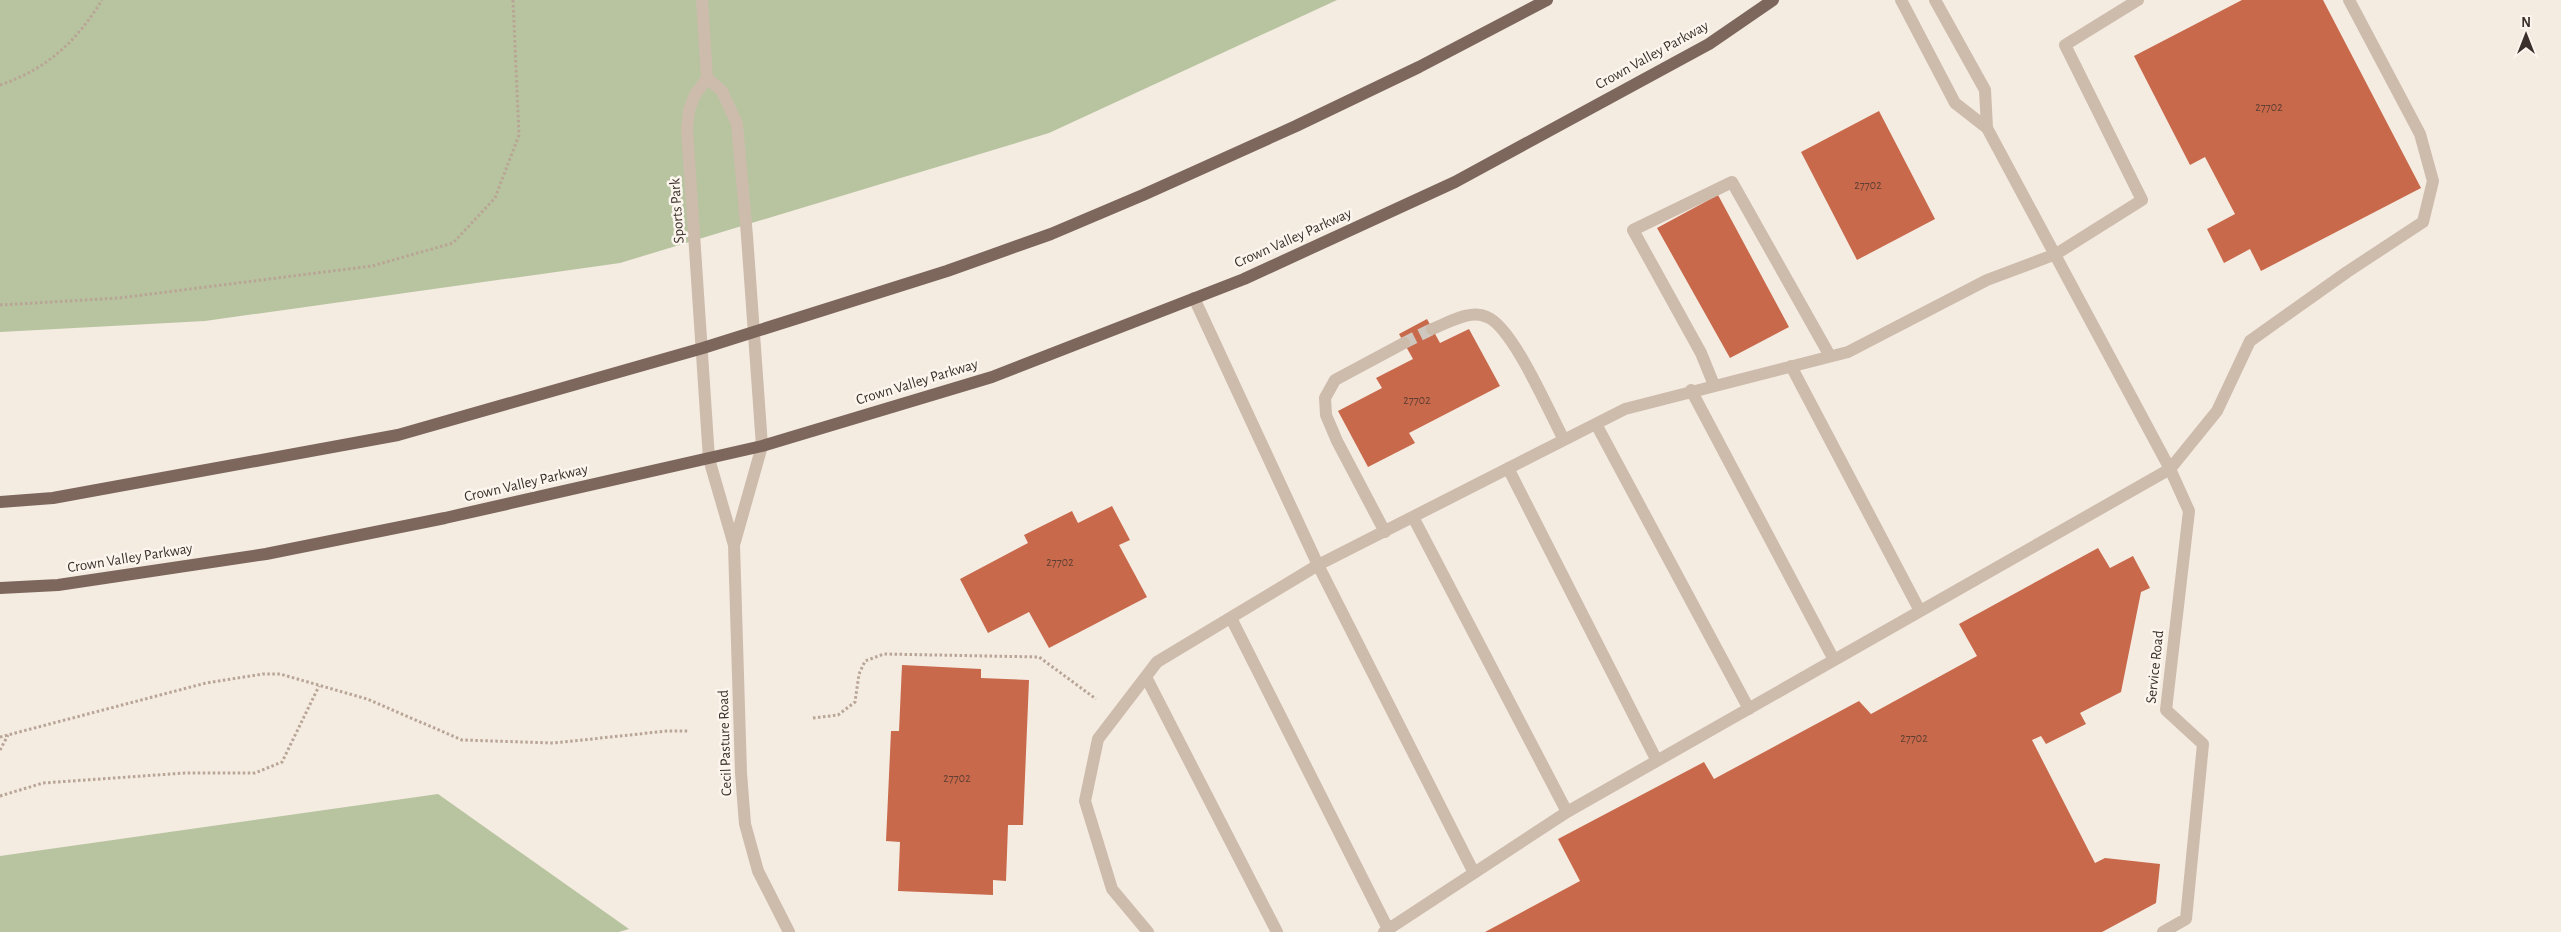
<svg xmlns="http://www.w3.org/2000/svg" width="2561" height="932" font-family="'Alegreya Sans',sans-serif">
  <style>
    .green { fill: #b8c4a0 }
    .building { fill: #c8694b }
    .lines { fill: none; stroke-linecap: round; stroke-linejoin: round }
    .minor-tunnel { stroke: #cfc6bd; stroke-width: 12; stroke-dasharray: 12 6; stroke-linecap: butt }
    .path { stroke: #b9a596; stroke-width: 3; stroke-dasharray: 2.5 2.5; stroke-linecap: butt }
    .minor { stroke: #cdbbac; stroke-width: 12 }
    .major { stroke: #7d675c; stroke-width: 12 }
    .labels { text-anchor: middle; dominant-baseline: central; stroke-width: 5; stroke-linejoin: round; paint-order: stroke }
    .number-label { font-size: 12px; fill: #5e3e33 }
    .street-label { font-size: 15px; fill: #3b302b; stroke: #fbf5ee }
  </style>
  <rect width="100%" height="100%" fill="#f4ebe1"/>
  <path class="green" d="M0 0H1337L1049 133 620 263 205 321 0 332Z
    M438 794 629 929 619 932H0V856Z"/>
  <path class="building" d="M2242 0H2323L2421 188 2261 271 2250 249 2224 263 2207 229 2235 214 2205 157 2190 165 2134 56Z
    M1879 111 1935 219 1857 260 1801 152Z
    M1718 195 1789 327 1730 358 1657 228Z
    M1427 319 1440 343 1469 329 1500 386 1409 433 1415 443 1368 467 1338 411 1382 388 1376 378 1413 359 1399 334Z
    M1112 506 1130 540 1119 545 1147 597 1049 648 1029 612 988 633 960 579 1028 543 1024 535 1072 511 1078 523Z
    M2098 548 2110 568 2133 556 2150 588 2141 592 2121 692 2080 713 2086 724 2046 744 2041 736 2032 740 2095 863 2105 858 2160 864 2156 903 2102 932H1485L1580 881 1558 839 1704 762 1714 779 1859 701 1871 714 1977 656 1959 624Z
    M902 665 981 669V678L1029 680 1023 825H1008L1006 881 993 880V895L898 891 900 842 886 841 891 731H899Z"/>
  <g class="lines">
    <path class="minor-tunnel" d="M1404 343 1432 329"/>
    <path class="path" d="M0 85C47 69 76 42 102 0
      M0 305 119 298 372 266 453 243 495 198 519 135 513 0
      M813 718 838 715 855 702 859 674 865 661 884 654 1039 657 1096 699
      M0 737 206 683 263 674H280L367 699 462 740 554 743 667 731H689
      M0 750 8 735
      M0 796 43 783 185 773H255L282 762 319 686"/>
    <path class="minor" d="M702 0 707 78 695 95 689 110 687 129 709 459 734 545 741 773 745 824 758 871 789 932
      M1901 0 1955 103 1987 128 2170 469 2189 511 2166 710 2203 744 2186 919 2163 932
      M1935 0 1985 90 1987 128
      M707 78 722 91 737 124 747 236 762 446 734 545
      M1194 298 1318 565 1474 873
      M1432 329C1448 323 1470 309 1487 317 1513 327 1550 414 1564 440
      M1791 366 1920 611
      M1714 385 1701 353 1633 230 1732 182 1830 356
      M1691 390 1834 660
      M1596 424 1749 709
      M1508 468 1657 761
      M1413 517 1567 812
      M1385 532 1337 441 1326 415 1325 398 1335 380 1404 343
      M1231 618 1388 929
      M1146 677 1277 932
      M1148 932 1112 889 1085 801 1098 739 1157 662 1318 565 1625 409 1848 352 1987 280 2056 254 2142 200 2065 45 2138 0
      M1384 932 1567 812 2170 469 2217 411 2250 341 2347 272 2423 222 2433 181 2420 134 2349 0"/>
    <path class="major" d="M0 502 53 498 398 435 703 348 947 271 1051 234 1143 195 1296 126 1419 67 1547 0
      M0 588 58 585 266 554 445 518 762 446 992 377 1244 279 1455 182 1709 44 1773 0"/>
  </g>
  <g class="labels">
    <g class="number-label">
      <text x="2269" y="107">27702</text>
      <text x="1868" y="185">27702</text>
      <text x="1417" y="400">27702</text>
      <text x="1060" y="562">27702</text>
      <text x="1914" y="738">27702</text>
      <text x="957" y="778">27702</text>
    </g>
    <g class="street-label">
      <text transform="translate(1652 55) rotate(-29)">Crown Valley Parkway</text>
      <text transform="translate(677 211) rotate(-94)">Sports Park</text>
      <text transform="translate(1293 238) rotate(-24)">Crown Valley Parkway</text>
      <text transform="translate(917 382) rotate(-17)">Crown Valley Parkway</text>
      <text transform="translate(526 483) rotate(-13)">Crown Valley Parkway</text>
      <text transform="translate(130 558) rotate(-9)">Crown Valley Parkway</text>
      <text transform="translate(2155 667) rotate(-84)">Service Road</text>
      <text transform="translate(725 743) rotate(-92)">Cecil Pasture Road</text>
    </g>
  </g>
  <g transform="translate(2526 35)" stroke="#fbf5ee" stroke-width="4" paint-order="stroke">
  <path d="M0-4L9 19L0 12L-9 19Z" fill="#3b302b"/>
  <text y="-8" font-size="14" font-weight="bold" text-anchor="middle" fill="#3b302b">N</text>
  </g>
</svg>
